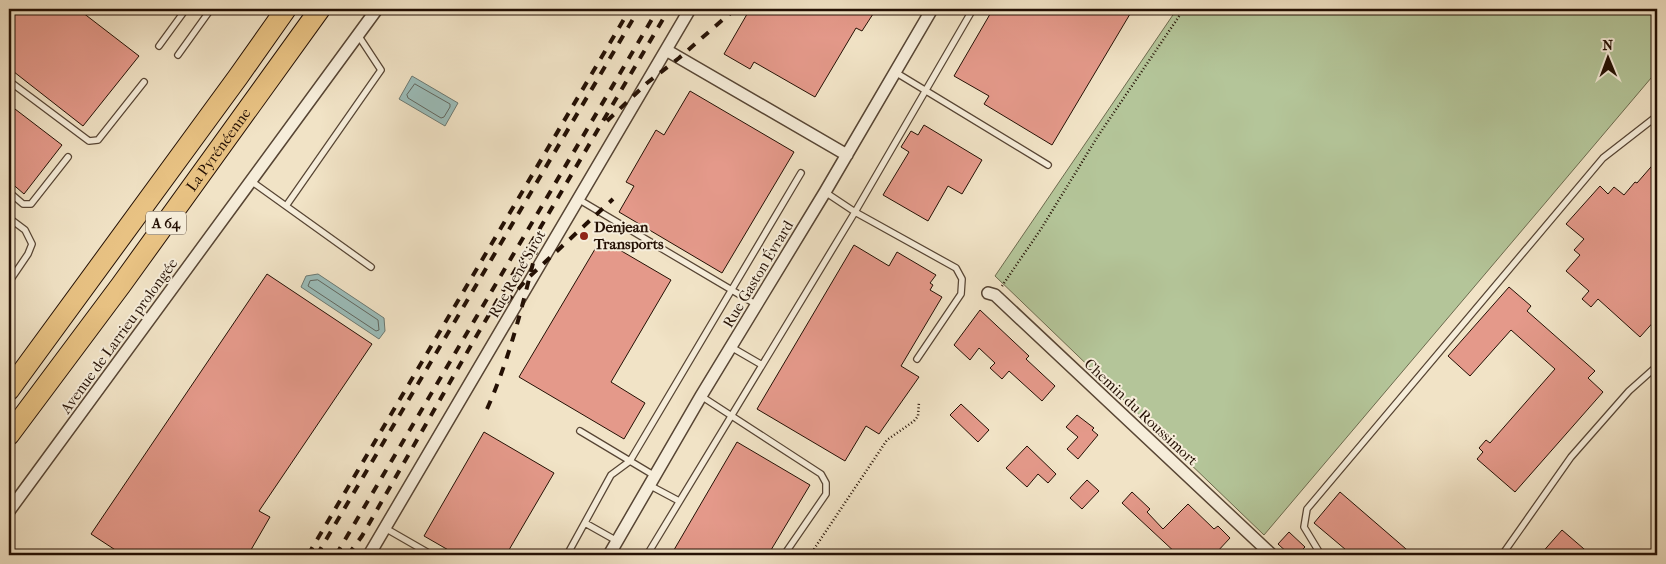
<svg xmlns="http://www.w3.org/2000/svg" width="1666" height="564" font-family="'IM FELL French Canon',serif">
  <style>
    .green { fill: #b4c599; stroke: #6c6a4e }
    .water { fill: #9bbdba; stroke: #6b7871 }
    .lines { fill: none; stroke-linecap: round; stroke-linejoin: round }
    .shore { stroke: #60665f; stroke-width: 1 }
    .building { fill: #e4998a; stroke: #241004 }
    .service-casing { stroke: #574534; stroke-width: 8 }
    .minor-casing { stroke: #574534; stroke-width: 14 }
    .motorway-casing { stroke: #241004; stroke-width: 22 }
    .path { stroke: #241004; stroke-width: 2.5; stroke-dasharray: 1 2.5; stroke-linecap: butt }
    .service { stroke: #f6edda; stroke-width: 5.5 }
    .minor { stroke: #f6edda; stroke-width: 11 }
    .motorway { stroke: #e8c283; stroke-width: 20 }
    .rail { stroke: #241004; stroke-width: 4; stroke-dasharray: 9 9; stroke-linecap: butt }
    .poi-dot { fill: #8f2418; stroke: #f6edda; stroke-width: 2 }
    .labels { text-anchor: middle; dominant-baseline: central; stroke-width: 4; stroke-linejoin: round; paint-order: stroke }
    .shield { fill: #f6edda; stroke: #635244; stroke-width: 1 }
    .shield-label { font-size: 14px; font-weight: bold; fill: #241004 }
    .street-label { font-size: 15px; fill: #241004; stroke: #f6edda }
    .poi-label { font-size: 15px; font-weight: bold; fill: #241004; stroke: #f6edda; text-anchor: start }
  </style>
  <rect width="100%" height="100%" fill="#f1e3c6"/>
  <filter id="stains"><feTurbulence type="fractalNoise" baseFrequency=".004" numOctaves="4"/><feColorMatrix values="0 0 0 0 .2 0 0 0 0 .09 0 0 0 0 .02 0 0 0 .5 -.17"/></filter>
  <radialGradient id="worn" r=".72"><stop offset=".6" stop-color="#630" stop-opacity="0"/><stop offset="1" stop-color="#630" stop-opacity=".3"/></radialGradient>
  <path class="green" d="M1177 9H1657V71L1264 535 995 276Z"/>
  <path class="water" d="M412 76 458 103 445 126 399 99Z
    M318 274 384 318 385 331 379 339 301 287 306 276Z"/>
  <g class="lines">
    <path class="shore" d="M415 84 450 104V107L444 117 441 118 408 98 407 95Z
      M318 280 378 320 379 330 376 331 308 286 310 281Z"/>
  </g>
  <path class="building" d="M9 9H78L139 56 83 126 9 68Z
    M750 9H865L873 14 862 31 856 28 815 97 754 62 750 69 724 54Z
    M993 9H1133L1052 145 984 104 989 96 954 76Z
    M690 91 794 152 722 273 619 212 634 186 626 182 656 130 664 135Z
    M15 109 62 145 24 194 9 181V117Z
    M924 125 982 160 962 194 948 186 928 221 883 195 909 152 901 147 911 131 918 135Z
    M1657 160V318L1640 337 1598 299 1591 307 1582 299 1589 291 1566 271 1580 255 1574 250 1584 239 1566 224 1600 186 1608 194 1614 187 1624 195 1635 182 1637 183Z
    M601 239 671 280 611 382 645 403 624 439 519 377Z
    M854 245 889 266 897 252 936 275 930 283 933 285 930 290 942 297 901 366 919 377 879 434 866 426 845 461 757 409Z
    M267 274 372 344 259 511 270 517 248 555H123L91 534Z
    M1509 287 1531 306 1527 311 1595 371 1588 378 1603 392 1515 492 1477 459 1483 452 1479 448 1486 440 1490 443 1555 369 1511 330 1470 376 1448 356Z
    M980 310 1029 356 1026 359 1055 386 1042 401 1009 371 1002 379 990 368 995 363 979 348 970 360 954 345Z
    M961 404 989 430 978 442 950 415Z
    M1077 415 1094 428 1092 430 1098 435 1078 459 1067 449 1078 437 1066 427Z
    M484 432 554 473 506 555H457L424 536Z
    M737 442 810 485 768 555H671Z
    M1027 446 1056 474 1048 483 1038 474 1027 487 1006 468Z
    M1087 480 1099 491 1082 509 1070 498Z
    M1132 492 1150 509 1147 512 1163 529 1188 504 1214 529 1218 526 1230 538 1216 553 1214 551 1209 555H1178L1122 503Z
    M1340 492 1413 555H1352L1314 523Z
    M1562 530 1591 555H1540Z
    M1289 532 1305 547 1297 555H1290L1278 544Z"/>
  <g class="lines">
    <defs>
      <path id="service" d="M159 46 186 9
        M178 55 211 9
        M895 72 1048 165
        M9 81 89 141 98 140 144 82
        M251 181 371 267
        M9 192 23 204H31L68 157
        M825 192 855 212 956 268 962 279 961 294 917 359
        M578 199 757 305
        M286 206 381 70 358 35
        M9 218 25 230 32 244 28 254 9 282
        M731 347 762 365
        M701 396 821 474 826 483V494L784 555
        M580 431 655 476
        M649 485 679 501
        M585 523 617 541
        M385 528 432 555
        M567 555 611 475 630 461 801 173
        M647 555 855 212 973 9
        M1321 555 1304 527 1307 509 1603 158 1657 116
        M1502 555 1571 457 1629 391 1657 366"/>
      <path id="minor" d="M666 50 847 155
        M988 293 995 295 1272 555
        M9 511 377 9
        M369 555 690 9
        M609 555 701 396 825 192 932 9"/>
      <g id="motorway">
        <path d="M9 390 238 77 286 9"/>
        <path id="s1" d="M9 435 121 285 320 9"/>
      </g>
    </defs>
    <use href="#service" class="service-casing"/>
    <use href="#minor" class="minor-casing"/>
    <use href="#motorway" class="motorway-casing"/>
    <path class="path" d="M1002 286 1041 229 1098 136 1184 9
      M810 555 887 440 914 421 918 416 919 402"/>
    <use href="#service" class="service"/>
    <use href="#minor" class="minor"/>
    <use href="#motorway" class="motorway"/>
    <path class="rail" d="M607 121 647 83 679 58 735 9
      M494 316 529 277 613 199
      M487 409C512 353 525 295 540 235
      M308 555 630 9
      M317 555 639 9
      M336 555 658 9
      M348 555 362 536 477 335 669 9"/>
  </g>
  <circle class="poi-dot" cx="584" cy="236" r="5"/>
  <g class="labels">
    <rect class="shield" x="146" y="211.5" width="40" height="23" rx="4"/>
    <g class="shield-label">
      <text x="166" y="223">A 64</text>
    </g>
    <g class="street-label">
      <text stroke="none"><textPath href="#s1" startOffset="354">La Pyrénéenne</textPath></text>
      <text transform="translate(517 274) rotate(-60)">Rue René Sirot</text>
      <text transform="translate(758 274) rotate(-59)">Rue Gaston Évrard</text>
      <text transform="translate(119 336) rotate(-54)">Avenue de Larrieu prolongée</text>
      <text transform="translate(1141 412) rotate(43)">Chemin du Roussimort</text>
    </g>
    <g class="poi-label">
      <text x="594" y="227">Denjean<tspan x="594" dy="17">Transports</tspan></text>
    </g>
  </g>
  <rect width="1666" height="564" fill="none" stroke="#f1e3c6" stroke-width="30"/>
  <rect x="10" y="10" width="1646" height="544" fill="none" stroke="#241004" stroke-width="2.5"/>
  <rect x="15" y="15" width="1636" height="534" fill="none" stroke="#241004"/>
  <g transform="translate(1608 58) rotate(359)" stroke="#f6edda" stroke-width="4" paint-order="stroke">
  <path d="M0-4L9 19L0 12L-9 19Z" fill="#241004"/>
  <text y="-8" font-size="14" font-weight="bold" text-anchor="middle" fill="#241004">N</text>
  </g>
  <rect width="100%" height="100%" filter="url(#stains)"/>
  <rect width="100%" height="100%" fill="url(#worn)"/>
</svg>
